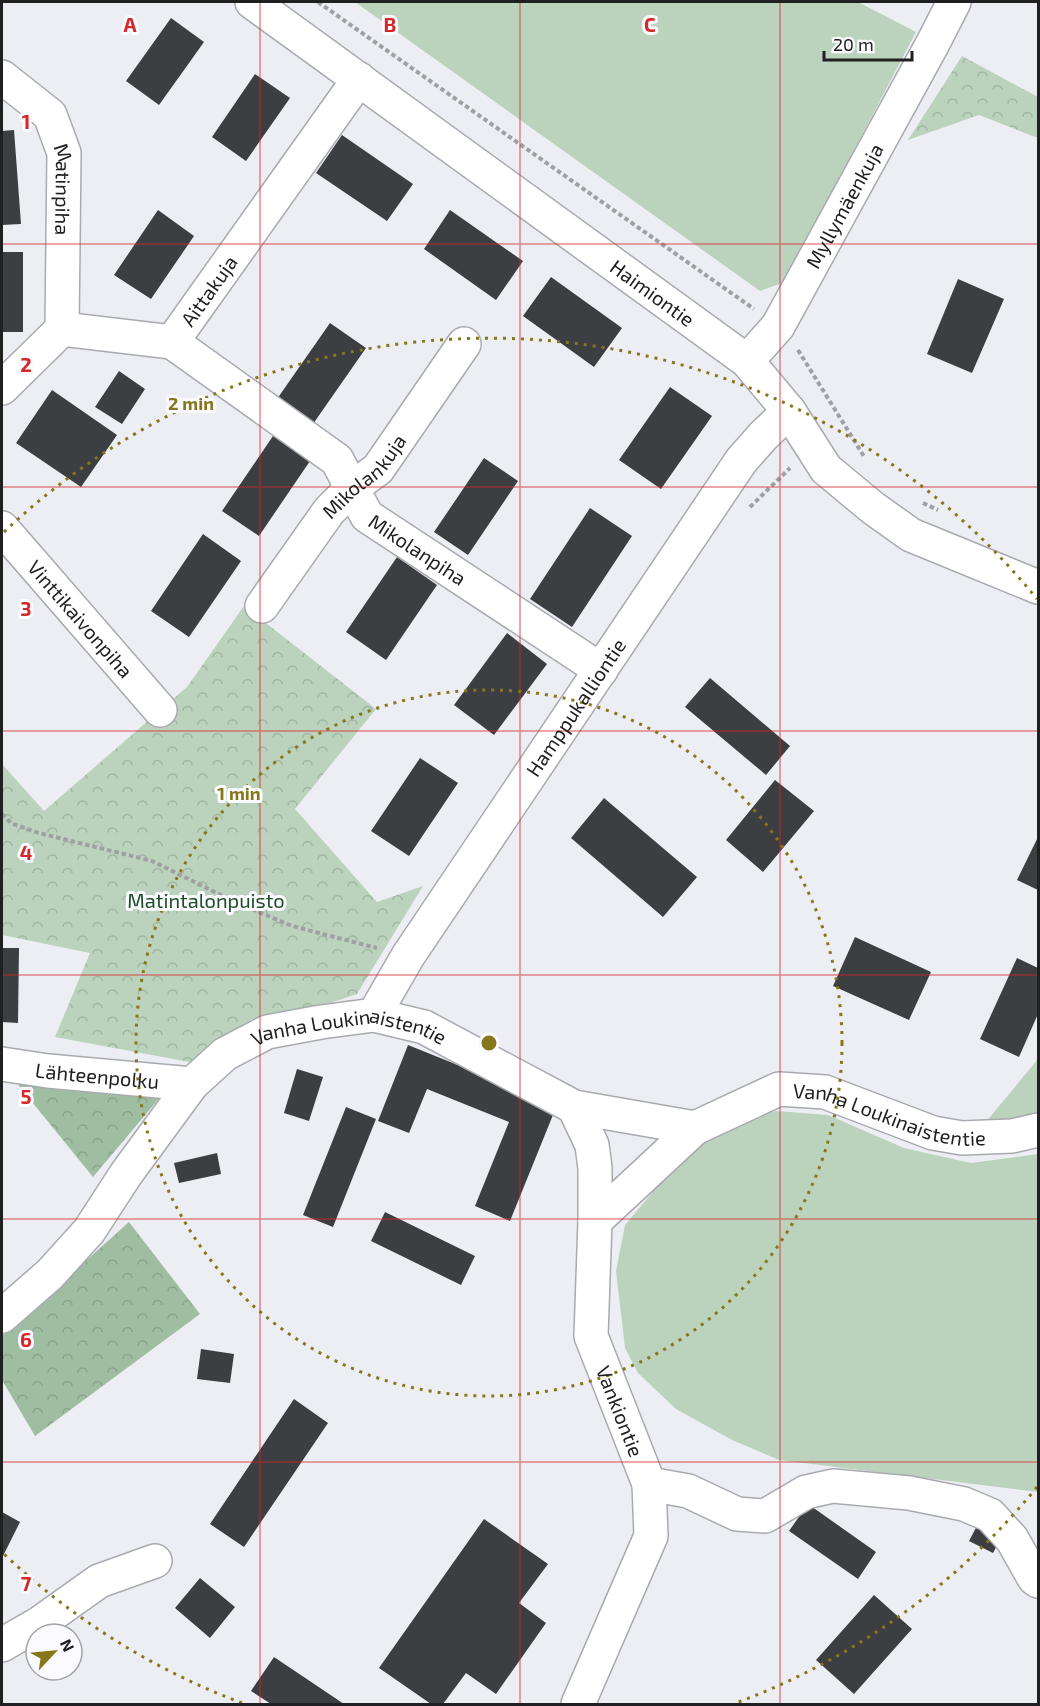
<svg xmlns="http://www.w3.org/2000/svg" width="1040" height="1706" font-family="'Exo 2',sans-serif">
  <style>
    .grass { fill: #bbd3bd }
    .forest { fill: url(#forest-crowns) }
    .park { fill: url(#park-crowns) }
    .building { fill: #3d3e42 }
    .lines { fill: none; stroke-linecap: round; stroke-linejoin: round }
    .minor-casing { stroke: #a9aab0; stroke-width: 36 }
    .path { stroke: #9fa0a4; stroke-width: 4; stroke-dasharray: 4.5 3; stroke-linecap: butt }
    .minor { stroke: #fff; stroke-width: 33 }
    .grid { fill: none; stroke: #d62828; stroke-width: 1.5; stroke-opacity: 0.55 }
    .ring { fill: none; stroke: #85771a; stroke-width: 3; stroke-dasharray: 3 6 }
    .labels { text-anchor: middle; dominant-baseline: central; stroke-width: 6; stroke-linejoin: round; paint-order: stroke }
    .street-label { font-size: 20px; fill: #202022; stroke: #fbfbff }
    .park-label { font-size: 20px; fill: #1e4c25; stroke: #fbfbff }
    .grid-label { font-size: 20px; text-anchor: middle; font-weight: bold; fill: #d62828; stroke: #fbfbff; stroke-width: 6; stroke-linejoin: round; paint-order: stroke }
    .centre { fill: #85771a; stroke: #fbfbff; stroke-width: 3 }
    .ring-label { font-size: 18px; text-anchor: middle; font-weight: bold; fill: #85771a; stroke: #fbfbff; stroke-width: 6; stroke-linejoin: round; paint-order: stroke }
  </style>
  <defs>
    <pattern id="forest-crowns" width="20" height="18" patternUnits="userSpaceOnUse" patternTransform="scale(1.5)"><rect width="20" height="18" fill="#9fbea1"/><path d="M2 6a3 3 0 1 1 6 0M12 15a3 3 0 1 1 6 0" fill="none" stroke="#89a38a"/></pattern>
    <pattern id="park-crowns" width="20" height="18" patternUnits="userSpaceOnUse" patternTransform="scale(1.5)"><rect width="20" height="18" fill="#bbd3bd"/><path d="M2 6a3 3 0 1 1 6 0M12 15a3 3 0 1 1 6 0" fill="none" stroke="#a0b5a2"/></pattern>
  </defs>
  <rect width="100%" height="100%" fill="#edeef4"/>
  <path class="grass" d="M355 2H858L916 32 785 282 760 291Z
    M1038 1059V1116L985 1123Z
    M776 1111 828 1115 904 1148 971 1163 1038 1154V1492L779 1460 732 1440 676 1409 638 1373 625 1348 616 1271 625 1225 666 1176 725 1126Z"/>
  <path class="forest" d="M15 1081 162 1095 93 1177Z
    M129 1222 200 1314 35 1436 2 1380V1336Z"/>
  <path class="park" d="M962 56 1038 97V138L979 115 908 140Z
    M244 606 376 709 295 809 377 902 423 886 357 994 327 1004 252 1019 195 1063 55 1037 90 953 2 935V764L44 811 187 687Z"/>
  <path class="building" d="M171 18 204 42 159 105 126 81Z
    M255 74 290 98 246 161 212 137Z
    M14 130 21 224 2 225V131Z
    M342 135 413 184 387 221 316 173Z
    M158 210 194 236 151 299 114 275Z
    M450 210 523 261 496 300 424 249Z
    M2 252H23V332H2Z
    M551 277 622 328 594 367 523 316Z
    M958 279 1004 299 972 373 927 354Z
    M330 323 366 348 313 424 277 399Z
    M119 371 145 389 122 424 95 407Z
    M670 387 712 416 661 489 619 460Z
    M52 390 117 435 81 487 16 443Z
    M273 436 310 461 259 536 222 511Z
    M484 458 518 481 468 555 434 532Z
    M590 508 632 536 572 627 530 599Z
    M203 534 241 561 189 637 151 611Z
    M397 557 437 585 386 660 346 632Z
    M507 633 547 664 494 735 454 705Z
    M710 678 790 746 766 775 685 707Z
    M420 758 458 783 409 856 371 831Z
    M775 780 814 811 763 872 726 840Z
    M604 798 697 877 663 917 571 838Z
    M1038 837V890L1017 880Z
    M855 937 931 972 909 1020 833 986Z
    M2 948H19L18 1023 2 1022Z
    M1017 958 1038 968V1014L1019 1057 980 1039Z
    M408 1045 557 1105 510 1221 475 1206 509 1122 427 1089 409 1133 378 1121Z
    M297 1069 323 1077 309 1121 284 1113Z
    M346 1107 376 1119 333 1227 303 1215Z
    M217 1153 221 1174 179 1183 174 1163Z
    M385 1212 475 1256 461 1285 371 1241Z
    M201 1349 234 1354 230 1383 197 1379Z
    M294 1399 328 1423 244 1547 210 1524Z
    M808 1504 876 1552 858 1579 789 1531Z
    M2 1512 20 1522 2 1558Z
    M484 1519 548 1564 519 1603 546 1623 496 1694 466 1673 443 1704H431L379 1668Z
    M979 1522 1003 1534 993 1553 969 1541Z
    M200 1578 235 1607 210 1638 175 1608Z
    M874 1595 912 1629 854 1694 816 1660Z
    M274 1657 344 1704H271L251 1691Z"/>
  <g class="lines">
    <defs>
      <g id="minor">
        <path id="s1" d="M252 2 747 361 789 411 826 469 873 508 911 535 1038 587"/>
        <path id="s2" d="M2 77 50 115 64 153 62 329"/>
        <path id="s3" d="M172 342 337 460 367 516 601 670"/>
        <path id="s4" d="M747 361 778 326 933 43 954 2"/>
        <path id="s5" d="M2 388 62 329 172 342 359 79"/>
        <path id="s6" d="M2 528 160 710"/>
        <path id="s7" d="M262 606 329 511 352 488 378 469 464 344"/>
        <path id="s8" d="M374 1015 408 956 741 461 763 436 789 411"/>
        <path id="s9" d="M2 1064 48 1071 192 1084"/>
        <path id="s10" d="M574 1107 592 1145 595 1168V1221L591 1336 649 1484 651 1536 578 1704"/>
        <path d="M595 1221 695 1128"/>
        <path id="s11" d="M2 1316 50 1274 89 1231 126 1174 192 1084 225 1054 267 1032 321 1022 374 1015 424 1027 574 1107 695 1128 779 1089 825 1092 933 1133 962 1138 1012 1136 1038 1130"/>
        <path d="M649 1484 688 1491 737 1514 765 1516 806 1492 833 1486 909 1493 964 1504 990 1515 1012 1539 1034 1578 1038 1581"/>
        <path d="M2 1645 40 1623 99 1581 155 1561"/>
      </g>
    </defs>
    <use href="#minor" class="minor-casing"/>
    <path class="path" d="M318 2 754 309
      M798 350 865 458
      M923 503 938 510
      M750 507 790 468
      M2 814 11 823 39 833 152 861 233 901 292 926 377 948"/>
    <use href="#minor" class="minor"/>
  </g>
  <path class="grid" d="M260 2V1704M520 2V1704M780 2V1704M2 244H1038M2 487H1038M2 731H1038M2 975H1038M2 1219H1038M2 1462H1038"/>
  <g class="ring">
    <circle cx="489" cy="1043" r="353"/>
    <path d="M1037 1487A705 705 0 0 1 736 1703M242 1703A705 705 0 0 1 4 1554M4 532A705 705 0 0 1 1037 599"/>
  </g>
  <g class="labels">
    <g class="street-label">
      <text stroke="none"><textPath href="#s2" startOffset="138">Matinpiha</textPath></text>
      <text stroke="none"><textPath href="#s4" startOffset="184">Myllymäenkuja</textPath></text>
      <text stroke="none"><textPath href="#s5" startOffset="258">Aittakuja</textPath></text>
      <text stroke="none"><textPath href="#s1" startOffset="495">Haimiontie</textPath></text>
      <text stroke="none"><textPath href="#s7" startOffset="166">Mikolankuja</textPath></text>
      <text stroke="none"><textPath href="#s3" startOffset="327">Mikolanpiha</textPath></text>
      <text stroke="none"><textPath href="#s6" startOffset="120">Vinttikaivonpiha</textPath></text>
      <text stroke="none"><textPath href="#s8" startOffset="368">Hamppukalliontie</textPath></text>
      <text stroke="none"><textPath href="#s11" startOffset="477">Vanha Loukinaistentie</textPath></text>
      <text stroke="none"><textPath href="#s9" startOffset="96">Lähteenpolku</textPath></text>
      <text stroke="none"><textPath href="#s11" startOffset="1053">Vanha Loukinaistentie</textPath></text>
      <text stroke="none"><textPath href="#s10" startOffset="314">Vankiontie</textPath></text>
    </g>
    <g class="park-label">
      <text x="206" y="900">Matintalonpuisto</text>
    </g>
  </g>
  <g class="grid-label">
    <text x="130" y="32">A</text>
    <text x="390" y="32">B</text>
    <text x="650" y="32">C</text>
    <text x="26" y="129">1</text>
    <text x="26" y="372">2</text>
    <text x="26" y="616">3</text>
    <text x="26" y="860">4</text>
    <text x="26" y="1104">5</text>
    <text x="26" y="1347">6</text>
    <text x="26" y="1591">7</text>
  </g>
  <circle cx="489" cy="1043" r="9" class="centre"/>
  <g class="ring-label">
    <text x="191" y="410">2 min</text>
    <text x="239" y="800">1 min</text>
  </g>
  <rect width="1040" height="1706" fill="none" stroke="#202022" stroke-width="6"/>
  <g transform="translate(54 1652) rotate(64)"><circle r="28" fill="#fbfbff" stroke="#a3a3a7" stroke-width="1.5"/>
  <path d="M0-4.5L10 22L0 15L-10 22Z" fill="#85771a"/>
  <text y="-9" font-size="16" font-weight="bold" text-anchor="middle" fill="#202022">N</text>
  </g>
  <path d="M824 51v9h88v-9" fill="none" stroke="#202022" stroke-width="3"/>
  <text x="833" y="51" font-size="18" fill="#202022" stroke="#fbfbff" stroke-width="4.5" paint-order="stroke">20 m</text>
</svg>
